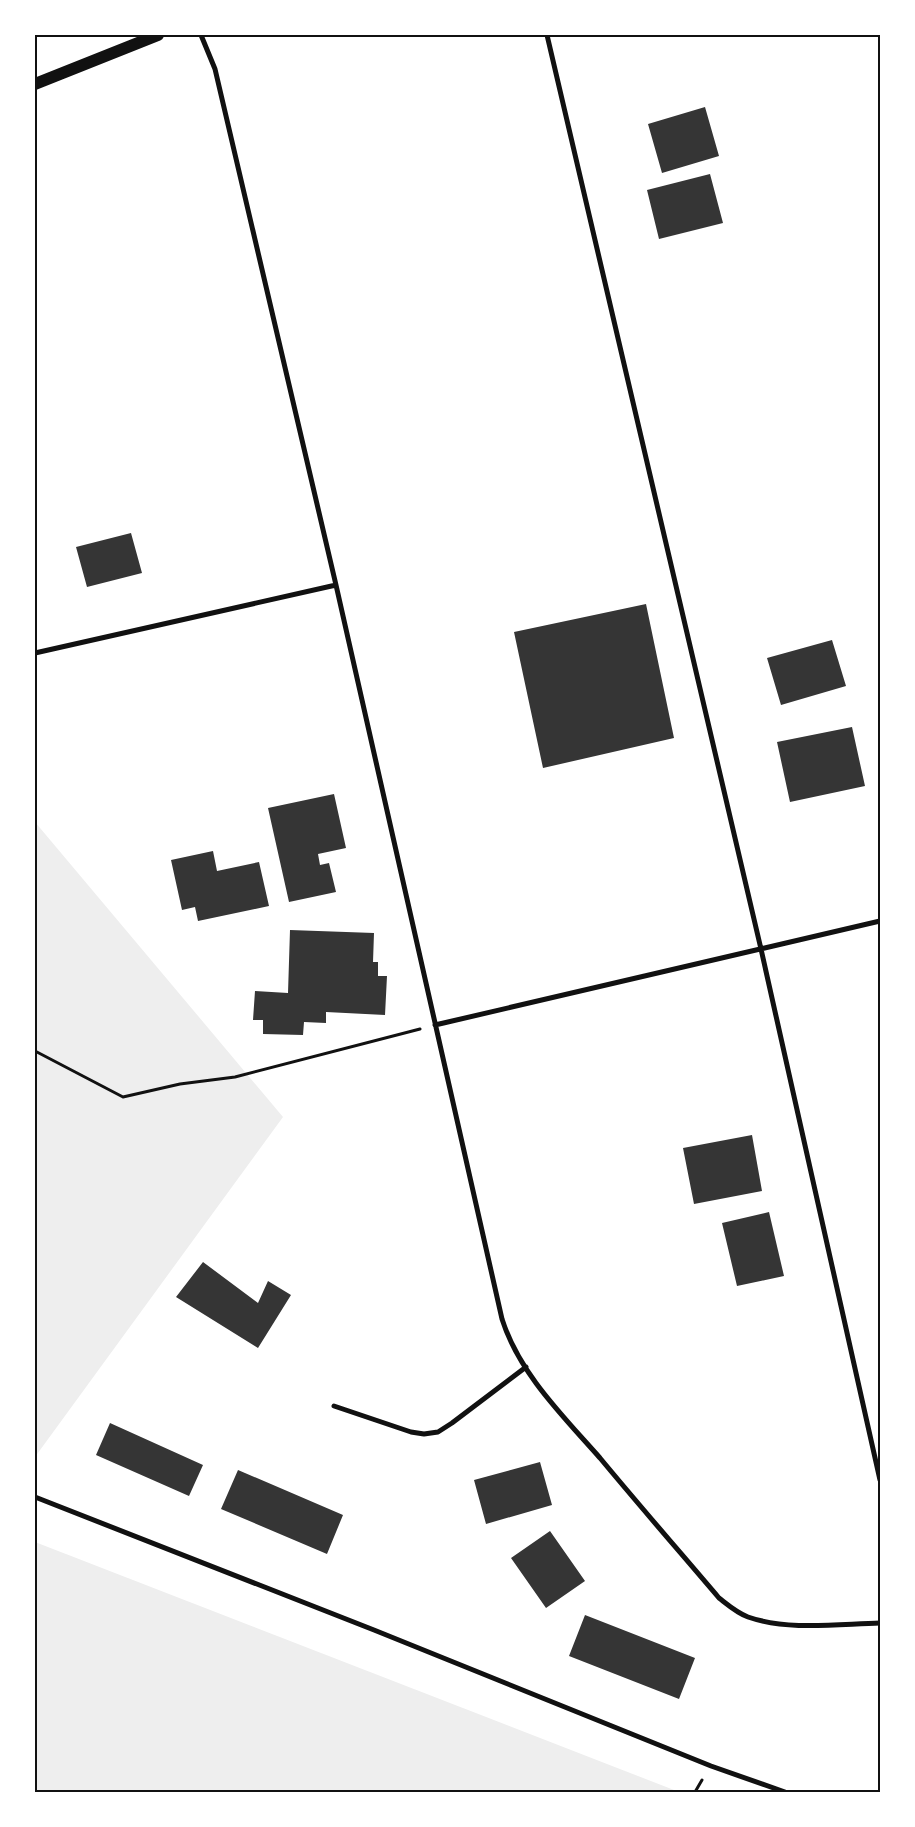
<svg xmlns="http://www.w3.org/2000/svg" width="915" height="1827" font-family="Montserrat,sans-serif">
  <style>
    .green { fill: #eee }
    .building { fill: #353535 }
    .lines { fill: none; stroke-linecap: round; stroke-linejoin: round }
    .path { stroke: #111; stroke-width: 3 }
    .minor { stroke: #111; stroke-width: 5 }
    .primary { stroke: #111; stroke-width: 12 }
    .neatline { fill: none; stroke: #111; stroke-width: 2 }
  </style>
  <rect width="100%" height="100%" fill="#fff"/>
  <path class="green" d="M35 822 283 1117 35 1457Z
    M35 1542 674 1790V1792H35Z"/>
  <path class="building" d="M705 107 719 156 662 173 648 124Z
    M710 174 723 223 659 239 647 190Z
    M131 533 142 573 87 587 76 547Z
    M646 604 674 738 543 768 514 632Z
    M832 640 846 686 781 705 767 658Z
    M852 727 865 786 790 802 777 742Z
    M334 794 346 848 318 854 320 865 329 863 336 892 289 902 268 808Z
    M213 851 217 871 259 862 269 906 198 921 195 907 182 910 171 860Z
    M290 930 374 933 373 962H378V976H387L385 1015 326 1012V1023L304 1022 303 1035 263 1034V1020H253L255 991 288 993Z
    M752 1135 762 1191 694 1204 683 1148Z
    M769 1212 784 1276 737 1286 722 1223Z
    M203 1262 258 1303 268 1281 291 1295 258 1348 176 1297Z
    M110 1423 203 1465 189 1496 96 1455Z
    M540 1462 552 1505 486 1524 474 1480Z
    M238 1470 343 1515 327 1554 221 1509Z
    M550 1531 585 1581 546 1608 511 1558Z
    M585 1615 695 1658 679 1699 569 1656Z"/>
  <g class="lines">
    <path class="path" d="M35 1051 123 1097 180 1084 235 1077 420 1029
      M695 1792 702 1780"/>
    <path class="minor" d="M201 35 215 69 336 585 502 1319C519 1373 563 1416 600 1458 639 1505 679 1551 719 1598 728 1605 737 1613 748 1617 788 1631 838 1624 880 1623
      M547 35 761 949 880 1480
      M35 653 336 585
      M435 1025 880 921
      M334 1406 411 1432 424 1434 438 1432 452 1423 526 1367
      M35 1497 374 1630 711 1766 785 1792"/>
    <path class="primary" d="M35 84 158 35"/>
  </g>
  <rect width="915" height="1827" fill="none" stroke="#ffffff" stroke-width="72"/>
  <rect x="36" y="36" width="843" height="1755" class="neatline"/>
</svg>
